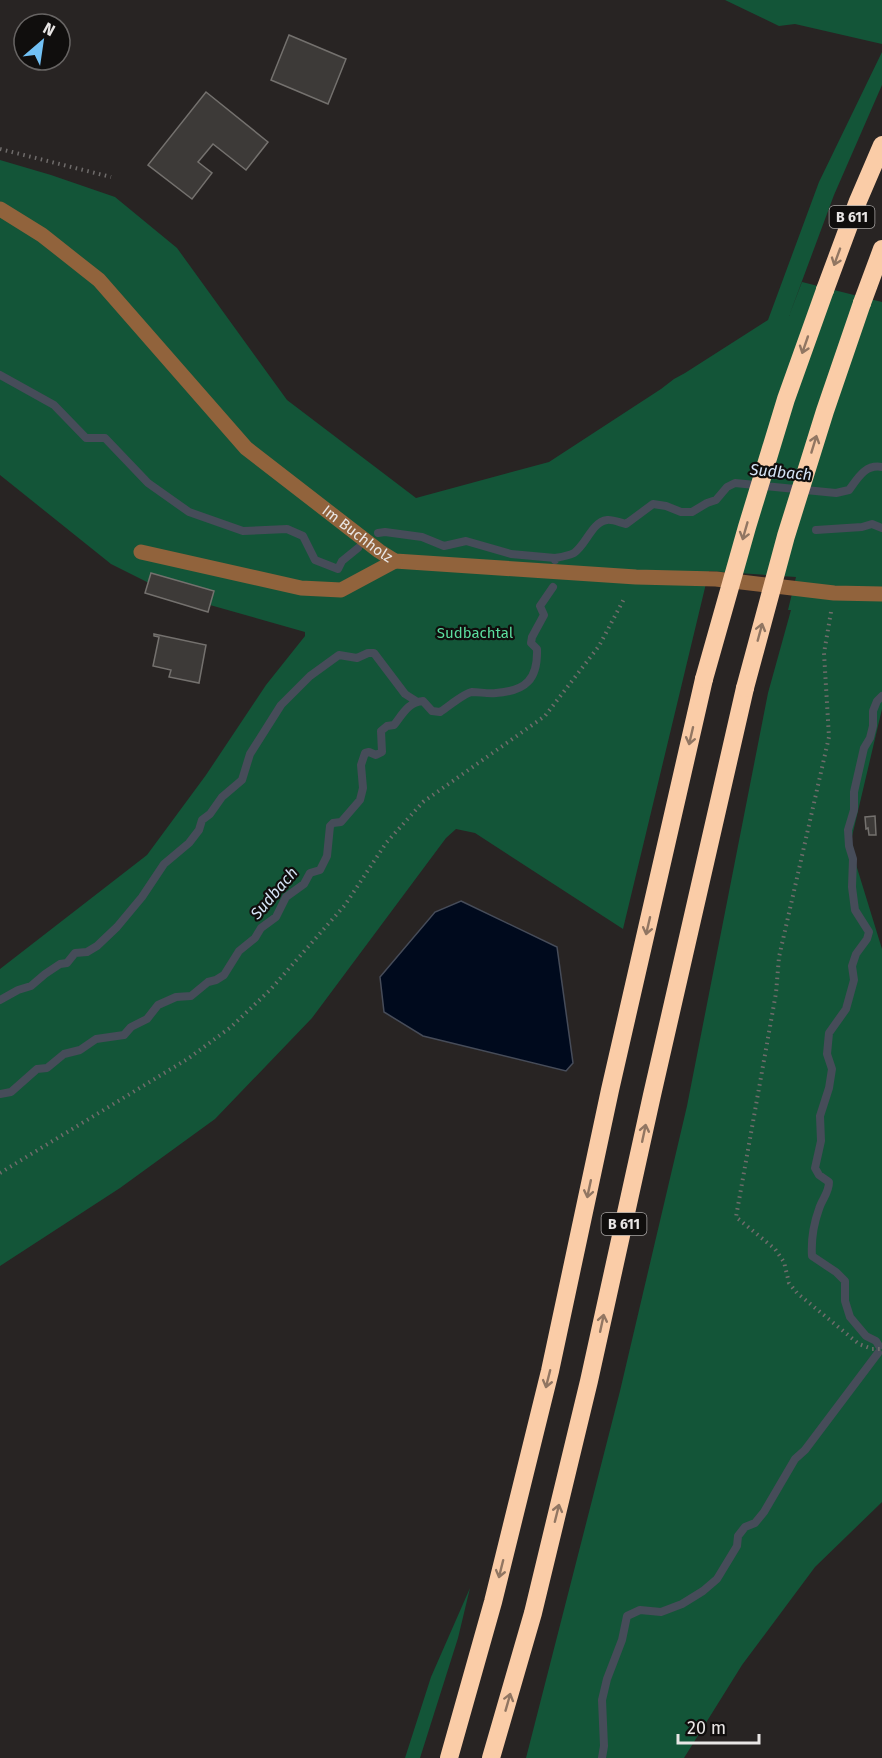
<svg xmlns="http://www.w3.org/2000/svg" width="882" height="1758" font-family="'Fira Sans',sans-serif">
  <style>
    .green { fill: #135538 }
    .water { fill: #000a1d; stroke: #464c59; stroke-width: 1.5 }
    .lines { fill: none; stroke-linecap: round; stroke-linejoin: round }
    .stream { stroke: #464c59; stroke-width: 8 }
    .building { fill: #3d3a38; stroke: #74716e; stroke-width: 1.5 }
    .path { stroke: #6f6c6b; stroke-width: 4; stroke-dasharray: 1.5 4.5; stroke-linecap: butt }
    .minor { stroke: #91633c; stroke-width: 15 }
    .highway { stroke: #facca7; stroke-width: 18 }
    .highway-bridge { stroke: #facca7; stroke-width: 18 }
    .oneway { stroke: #917662 }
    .labels { text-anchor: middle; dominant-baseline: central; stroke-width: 4.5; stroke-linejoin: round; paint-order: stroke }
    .shield { fill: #100e0d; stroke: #a8a5a4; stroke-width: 1.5 }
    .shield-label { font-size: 14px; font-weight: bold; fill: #e9e6e5 }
    .street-label { font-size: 15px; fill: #e9e6e5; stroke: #100e0d }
    .park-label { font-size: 15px; fill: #5bde9f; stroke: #100e0d }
    .water-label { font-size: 16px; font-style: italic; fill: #d5e4f6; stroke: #100e0d }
  </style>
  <rect width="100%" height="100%" fill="#282423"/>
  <path class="green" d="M725 0H882V44L795 24 779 26Z
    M882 52V85L834 195 789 316 802 282 882 302V709L850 845 882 949V1502L815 1567 742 1665 684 1758H526L620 1391 687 1106 768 693 791 610H788L796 577 709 571 623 929 475 833 456 829 446 838 312 1018 215 1119 120 1188 0 1266V969L147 855 206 775 266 685 305 636V632L171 594 111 564 0 475V160L51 175 115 197 177 248 287 400 416 498 549 462 661 389 674 379 685 373 768 320 819 182Z
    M470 1588 458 1638 420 1758H405L431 1677Z"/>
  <path class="water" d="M461 901 557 947 573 1063 566 1071 423 1036 384 1012 380 977 435 912Z"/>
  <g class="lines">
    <path class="stream" d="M0 375 54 405 86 438H105L148 483 189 512 243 531 287 529 303 536 315 560 338 569 342 561 358 548
      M816 530 862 527 872 524 882 528
      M378 533 385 532 422 537 444 546 466 541 511 554 555 558
      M555 560V558C561 557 568 556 574 553 586 545 592 522 607 520 612 519 621 523 626 524L653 504 666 506 681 512H692L707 503 716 500 727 487 735 483 836 493 849 490C858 478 865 464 882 467
      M0 1000 18 990 31 986 45 974 60 964 67 963 75 953 87 952 97 946 117 927 142 897 164 864 189 843 199 830 202 820 210 814 222 797 242 780 250 754 281 705 310 676 339 655 357 658 368 653H374L405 694 416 701
      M0 1094 11 1092 37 1069 47 1068 64 1054 80 1050 96 1039 124 1035 131 1027 147 1019 158 1005 176 997 191 996 208 982 216 980 224 975 239 951 255 938 261 928 276 917 286 897 304 884 310 873 320 870 327 856 330 826 333 823 341 822 360 800 363 788 361 765 365 753 369 752 376 755 382 752 381 731 387 726 394 725C402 715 408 702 423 701L432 711 440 712C448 707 464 693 472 692 480 692 488 694 496 693 526 691 538 679 537 649L531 643 532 637 544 615 540 606 553 587
      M879 1346 876 1341 866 1336 850 1317 845 1301V1281L836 1272 812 1256C811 1241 814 1223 819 1209 822 1199 829 1193 829 1182L819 1175 815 1168 821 1141 820 1116 829 1088 832 1069 827 1054 829 1033 846 1009 854 980 852 966 856 954 867 939 869 932 855 910 852 887 853 859 849 846 848 830 854 810V792L864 748 870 738 873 726V711L877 701 882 696
      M602 1758 604 1746 602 1700 607 1679 622 1640 627 1616 640 1610 661 1612 682 1604 703 1591 717 1579 737 1546 738 1536 745 1527 755 1523 764 1512 795 1459 805 1450 878 1353"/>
  </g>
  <path class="building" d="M289 35 346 59 328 104 271 80Z
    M206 92 268 142 246 170 213 144 198 162 212 173 192 199 148 165Z
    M151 573 214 591 208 612 145 593Z
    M154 634 206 645 199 683 169 677 171 670 153 666 159 637 154 636Z
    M875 816 876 835H869L868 828 866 829 865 817Z"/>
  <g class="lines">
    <path class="path" d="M0 149 111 177
      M831 612 824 653 829 737 779 957 776 993 736 1217 775 1249 784 1262 789 1283 797 1293 859 1344 872 1349H882
      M0 1173 189 1058 231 1027 270 990 345 905 386 843 423 802 545 716 599 646 625 597"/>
    <g class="minor">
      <path id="s1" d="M0 209 42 235 99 280 246 448 379 551 395 561 636 577 716 579 834 593 882 594"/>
      <path d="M141 552 301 588 341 590 395 561"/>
    </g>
    <path class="highway" d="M825 290 858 201 882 145
      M862 303 882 249
      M449 1758 493 1602 550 1371 610 1090 704 679
      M491 1758 533 1613 589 1381 652 1095 745 688"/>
    <path class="highway-bridge" d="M704 679 747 527 786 399 825 290
      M745 688 786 536 825 411 862 303"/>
  </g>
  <defs><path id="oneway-shaft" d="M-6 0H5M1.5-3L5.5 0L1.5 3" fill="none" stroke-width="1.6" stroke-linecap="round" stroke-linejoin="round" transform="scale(1.5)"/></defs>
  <g class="oneway">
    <use href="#oneway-shaft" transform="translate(837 257) rotate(110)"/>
    <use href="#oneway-shaft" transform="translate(805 345) rotate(109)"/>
    <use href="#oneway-shaft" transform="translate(814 444) rotate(-73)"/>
    <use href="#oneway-shaft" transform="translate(745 531) rotate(106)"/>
    <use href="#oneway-shaft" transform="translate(760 632) rotate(-75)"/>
    <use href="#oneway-shaft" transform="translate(691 736) rotate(103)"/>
    <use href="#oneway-shaft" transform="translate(648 926) rotate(103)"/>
    <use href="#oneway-shaft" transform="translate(644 1133) rotate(-78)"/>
    <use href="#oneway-shaft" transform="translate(589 1189) rotate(102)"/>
    <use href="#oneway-shaft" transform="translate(602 1323) rotate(-78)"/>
    <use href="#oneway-shaft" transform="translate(548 1379) rotate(104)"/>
    <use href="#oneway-shaft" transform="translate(557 1513) rotate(-76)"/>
    <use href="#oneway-shaft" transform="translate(501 1569) rotate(104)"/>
    <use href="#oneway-shaft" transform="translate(508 1702) rotate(-74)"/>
  </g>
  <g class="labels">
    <g class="shield">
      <rect x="829.5" y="206" width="45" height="22" rx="4.5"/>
      <rect x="601.5" y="1213" width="45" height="22" rx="4.5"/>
    </g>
    <g class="shield-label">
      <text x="852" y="217">B 611</text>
      <text x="624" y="1224">B 611</text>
    </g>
    <g class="street-label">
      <text stroke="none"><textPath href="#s1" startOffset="486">Im Buchholz</textPath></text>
    </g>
    <g class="park-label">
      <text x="475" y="633">Sudbachtal</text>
    </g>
    <g class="water-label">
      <text transform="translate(781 472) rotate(5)">Sudbach</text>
      <text transform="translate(274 893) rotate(-49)">Sudbach</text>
    </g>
  </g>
  <g transform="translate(42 42) rotate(29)"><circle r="28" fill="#100e0d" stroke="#676463" stroke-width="1.5"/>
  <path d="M0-4.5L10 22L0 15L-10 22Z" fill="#72c1f5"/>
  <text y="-9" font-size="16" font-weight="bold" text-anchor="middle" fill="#e9e6e5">N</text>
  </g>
  <path d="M678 1734v9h81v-9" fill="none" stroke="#e9e6e5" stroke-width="3"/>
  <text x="687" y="1734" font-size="18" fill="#e9e6e5" stroke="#100e0d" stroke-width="4.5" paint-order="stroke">20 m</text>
</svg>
